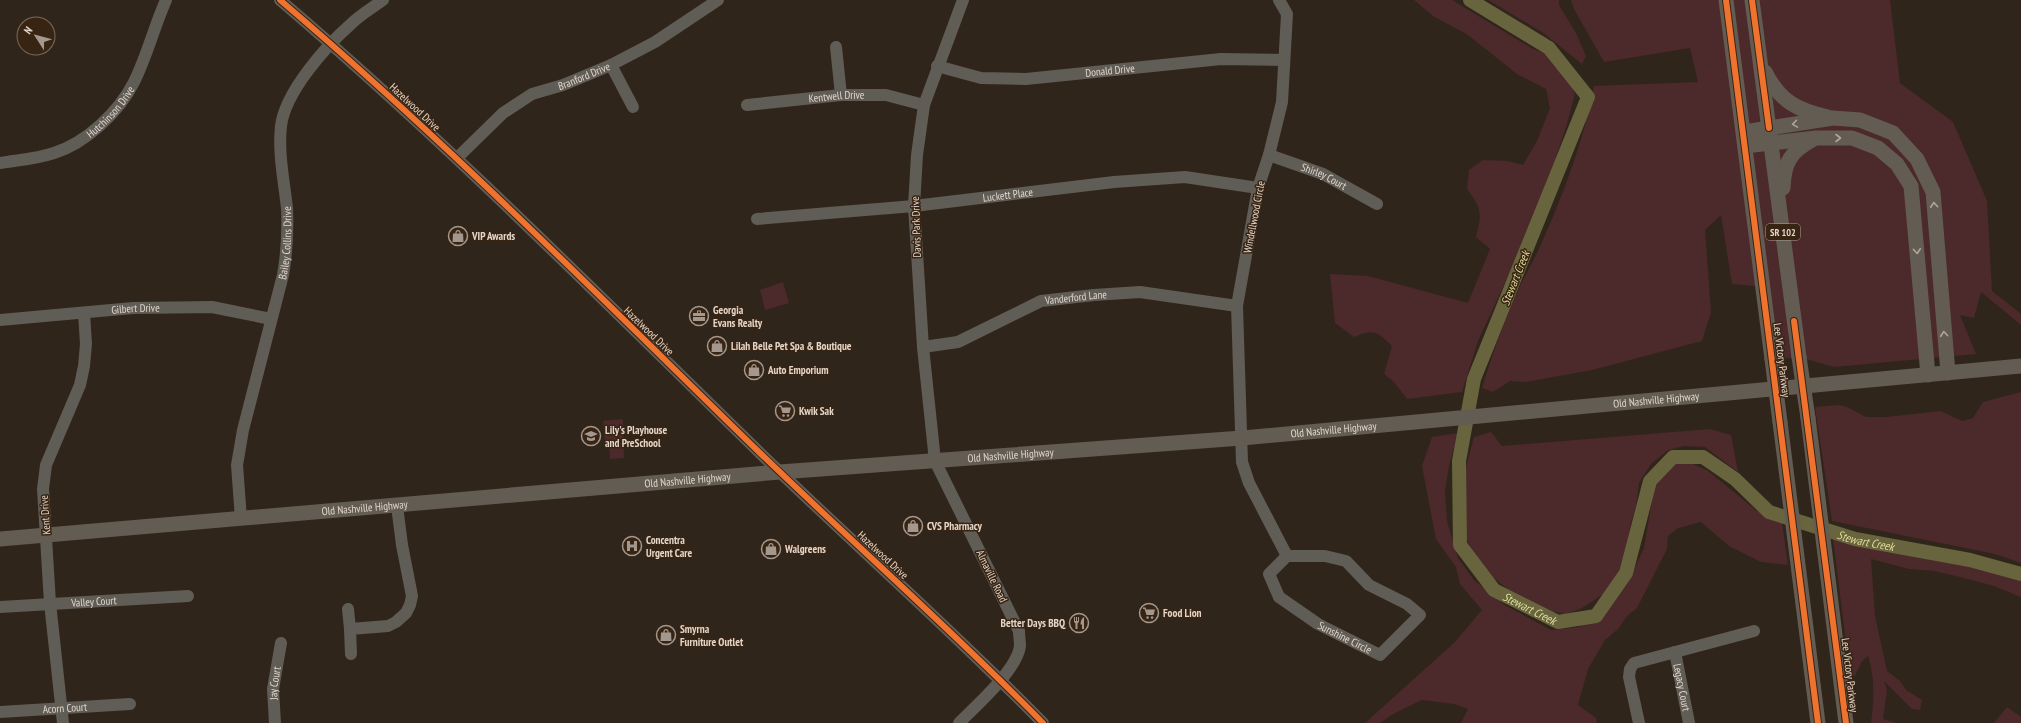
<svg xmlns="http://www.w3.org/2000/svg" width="2021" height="723" font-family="'PT Sans Narrow',sans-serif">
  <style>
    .green { fill: #4c292b }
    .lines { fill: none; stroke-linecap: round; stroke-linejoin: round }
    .river { stroke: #67643e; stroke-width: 14 }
    .minor { stroke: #605c56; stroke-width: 12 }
    .major { stroke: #635c52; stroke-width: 15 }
    .major-bridge { stroke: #635c52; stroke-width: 15 }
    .cycleway-casing { stroke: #382413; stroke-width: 8 }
    .cycleway { stroke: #ef722f; stroke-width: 6 }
    .oneway { stroke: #afa59a }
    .labels { text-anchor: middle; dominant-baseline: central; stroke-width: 3; stroke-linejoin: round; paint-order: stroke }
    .shield { fill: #382413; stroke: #afa093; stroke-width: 1 }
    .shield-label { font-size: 10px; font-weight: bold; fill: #e2d5ca }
    .street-label { font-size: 11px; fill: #e2d5ca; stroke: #382413 }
    .poi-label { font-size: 11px; font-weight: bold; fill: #e2d5ca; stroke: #382413; text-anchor: start }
    .water-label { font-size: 12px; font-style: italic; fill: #dfdb97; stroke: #382413 }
  </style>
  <rect width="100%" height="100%" fill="#30251b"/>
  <path class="green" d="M1414 0H1452L1533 49 1548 54 1568 77 1575 94 1567 124 1555 160 1510 272 1478 341 1462 392 1407 399 1394 382 1384 374 1392 346C1378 332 1374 328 1354 337L1335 323 1330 274 1368 276 1468 303 1490 249 1476 237C1482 213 1482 209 1467 189L1469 170 1483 160 1507 161 1523 165 1537 141 1550 108 1546 89 1517 74 1468 35 1433 16Z
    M1488 0H1559V5L1576 33 1586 56 1582 64 1542 32Z
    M1571 0H1890L1900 83 1953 122 1987 201 1992 291 2021 314V325L1981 292 1974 318 1960 315 1976 354 1834 367 1799 357 1772 359 1763 287 1732 284 1721 215 1705 230 1711 312 1702 341 1592 370 1526 382 1510 381 1493 392 1482 388C1491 357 1502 327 1515 297 1523 278 1534 261 1542 242 1564 192 1584 140 1594 86L1698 82 1690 48 1604 62 1574 9Z
    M783 282 789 303 765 310 760 290Z
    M2021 392V563L1995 554 1832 521 1815 407 1839 405 1847 407 1866 417H1886L1941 411 1962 421 1973 418 1983 402Z
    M623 419 624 458 610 459 609 442H605L603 421Z
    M1710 429 1731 435 1738 472 1705 447 1684 446 1668 450 1651 464 1639 483 1636 506 1630 526 1627 552 1620 574 1605 593 1582 608 1566 614 1541 609 1510 591 1484 570 1466 539 1465 471 1474 437 1491 432 1502 446Z
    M1458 433 1449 466 1445 491 1447 521 1458 558 1474 580 1503 604 1551 630 1579 627 1605 610 1630 578 1644 548 1655 483 1672 464 1688 462 1707 470 1757 511 1782 522 1788 565 1761 562 1729 546 1701 522 1678 528 1668 536 1667 549 1637 608 1627 616 1618 629 1605 640 1588 669 1578 705 1596 718 1597 723H1461L1468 709 1454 704 1422 700 1393 714 1380 723H1365L1455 642 1482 610 1460 584 1456 567 1436 539 1422 466 1432 437Z
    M1833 538 1910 556 1960 563 2021 579V597L1994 586 1956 576 1934 571 1909 569 1871 559 1875 616 1887 671 1900 681 1906 690 1922 700 1920 710 1912 709 1884 681 1887 690 1883 719 1897 723H1871C1874 702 1875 676 1868 656L1862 661 1855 676 1850 675Z
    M2007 707 2021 717V723H1994Z"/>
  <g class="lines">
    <path class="river" id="s1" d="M1470 0 1549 48 1588 97 1474 379 1459 461 1460 545 1494 590 1558 622 1596 616 1626 573 1650 481 1673 457H1703L1735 479 1769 512 1855 539 1970 560 2021 574"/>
    <g class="minor">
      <path d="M280 0C448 143 603 300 760 453 854 544 952 630 1043 723"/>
      <path id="s2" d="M1279 0 1287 14 1282 102 1269 155 1258 188 1237 306 1242 462 1249 483 1287 556 1269 574 1279 597 1318 624 1380 655 1420 615 1407 604 1369 585 1346 561 1325 556H1287"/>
      <path d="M836 47 841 95"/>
      <path d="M611 65 633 107"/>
      <path id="s3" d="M937 66 981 78 1026 79 1221 59 1283 60"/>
      <path id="s4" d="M747 105 841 95H886L924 105"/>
      <path id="s5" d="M1269 155 1323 174 1377 204"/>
      <path id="s6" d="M457 158 503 113 532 94 563 85 611 65 655 42 718 0"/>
      <path id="s7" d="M0 163C18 160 36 159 54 153 86 143 119 112 134 82 147 56 154 27 166 0"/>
      <path id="s8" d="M757 219 914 206 1114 182 1185 177 1258 188"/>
      <path id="s9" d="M0 320 133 308 212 307 271 319"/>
      <path id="s10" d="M923 347 958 342 1041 301 1094 295 1140 292 1237 306"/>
      <path id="s11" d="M241 519 237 465 243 430 283 275C287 252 288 231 287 208 284 181 278 153 281 126 285 92 326 46 351 24 360 15 372 8 383 0"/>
      <path id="s12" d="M0 607 188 596"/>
      <path d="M348 609 350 629 388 626 396 622 406 613 410 605 412 596 402 545 397 506"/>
      <path d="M350 629 351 654"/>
      <path id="s13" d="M1675 652 1689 723"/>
      <path id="s14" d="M0 712 130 704"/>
      <path d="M63 723 50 603 43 489 46 465 80 385 84 366 86 344 84 313"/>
      <path id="s15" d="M275 723 273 689 281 643"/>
      <path d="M959 723C976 706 1017 670 1020 646 1020 641 1019 636 1019 631L935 461 923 347 914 206 917 155 924 105 963 0"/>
      <path d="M1639 723 1629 677 1630 669 1634 663 1754 631"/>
    </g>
    <g class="major">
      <path d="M1726 0 1772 359"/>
      <path d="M1752 0 1799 357"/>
      <path d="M1765 72C1780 101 1796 110 1828 117"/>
      <path d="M1744 132 1833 118 1860 120 1893 133 1917 159 1933 192 1948 373"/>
      <path d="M1745 146 1816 138H1852L1878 148 1897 164 1911 186 1928 375"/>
      <path d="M1783 188C1784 163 1790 152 1812 140"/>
      <path d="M1808 418 1846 723"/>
      <path d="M1780 422 1818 723"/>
      <path id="s16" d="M0 539 780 472 1242 438 2021 366"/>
    </g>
    <path class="major-bridge" d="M1799 357 1808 418
      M1772 359 1780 422"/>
    <defs>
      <path id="cycleway" d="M280 0C448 143 603 300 760 453 854 544 952 630 1043 723
        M1726 0 1818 723
        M1752 0 1769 128
        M1794 321 1846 723"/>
    </defs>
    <use href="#cycleway" class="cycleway-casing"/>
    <use href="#cycleway" class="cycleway"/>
  </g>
  <defs><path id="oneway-chevron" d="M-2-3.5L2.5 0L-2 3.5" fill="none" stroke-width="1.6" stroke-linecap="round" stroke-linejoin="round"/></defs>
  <g class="oneway">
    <use href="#oneway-chevron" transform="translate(1795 124) rotate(171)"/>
    <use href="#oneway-chevron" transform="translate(1838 138)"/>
    <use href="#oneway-chevron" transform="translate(1934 205) rotate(-95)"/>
    <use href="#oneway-chevron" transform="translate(1917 251) rotate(85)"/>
    <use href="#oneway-chevron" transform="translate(1944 334) rotate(-95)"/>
  </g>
  <defs>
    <symbol id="shop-ring" viewBox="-11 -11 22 22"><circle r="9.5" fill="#382413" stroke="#a4978d" stroke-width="1.5"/><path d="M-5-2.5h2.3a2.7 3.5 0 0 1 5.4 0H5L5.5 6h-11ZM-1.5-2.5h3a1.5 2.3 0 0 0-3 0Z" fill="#a4978d"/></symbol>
    <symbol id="office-ring" viewBox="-11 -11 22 22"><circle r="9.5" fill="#382413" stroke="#a4978d" stroke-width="1.5"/><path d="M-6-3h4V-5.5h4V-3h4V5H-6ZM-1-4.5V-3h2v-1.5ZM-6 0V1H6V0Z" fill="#a4978d"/></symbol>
    <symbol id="supermarket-ring" viewBox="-11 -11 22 22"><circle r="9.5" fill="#382413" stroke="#a4978d" stroke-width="1.5"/><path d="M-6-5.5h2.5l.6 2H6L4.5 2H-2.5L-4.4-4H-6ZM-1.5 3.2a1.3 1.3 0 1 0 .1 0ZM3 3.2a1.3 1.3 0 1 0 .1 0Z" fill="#a4978d"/></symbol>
    <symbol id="school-ring" viewBox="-11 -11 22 22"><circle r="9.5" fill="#382413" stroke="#a4978d" stroke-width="1.5"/><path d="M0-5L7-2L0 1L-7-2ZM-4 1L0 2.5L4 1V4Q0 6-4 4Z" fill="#a4978d"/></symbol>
    <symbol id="hospital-ring" viewBox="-11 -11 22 22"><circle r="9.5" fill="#382413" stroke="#a4978d" stroke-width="1.5"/><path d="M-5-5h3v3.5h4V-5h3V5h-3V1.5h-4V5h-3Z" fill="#a4978d"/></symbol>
    <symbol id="restaurant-ring" viewBox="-11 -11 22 22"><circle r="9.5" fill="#382413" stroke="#a4978d" stroke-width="1.5"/><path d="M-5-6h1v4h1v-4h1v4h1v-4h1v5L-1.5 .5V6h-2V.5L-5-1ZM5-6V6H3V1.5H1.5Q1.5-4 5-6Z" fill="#a4978d"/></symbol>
  </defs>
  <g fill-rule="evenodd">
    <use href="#shop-ring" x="447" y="225" width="22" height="22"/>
    <use href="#office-ring" x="688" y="305" width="22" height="22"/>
    <use href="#shop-ring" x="706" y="335" width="22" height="22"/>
    <use href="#shop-ring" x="743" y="359" width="22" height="22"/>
    <use href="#supermarket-ring" x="774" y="400" width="22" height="22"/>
    <use href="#school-ring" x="580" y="425" width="22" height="22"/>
    <use href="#shop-ring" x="902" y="515" width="22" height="22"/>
    <use href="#hospital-ring" x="621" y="535" width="22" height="22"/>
    <use href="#shop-ring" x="760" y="538" width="22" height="22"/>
    <use href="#supermarket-ring" x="1138" y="602" width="22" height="22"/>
    <use href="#restaurant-ring" x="1068" y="612" width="22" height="22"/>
    <use href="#shop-ring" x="655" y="624" width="22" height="22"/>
  </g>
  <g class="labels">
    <rect class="shield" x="1766" y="224" width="34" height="16" rx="3"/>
    <g class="shield-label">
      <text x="1783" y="232">SR 102</text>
    </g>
    <g class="street-label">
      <text stroke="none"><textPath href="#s3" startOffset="175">Donald Drive</textPath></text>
      <text stroke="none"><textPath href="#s6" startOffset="154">Branford Drive</textPath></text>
      <text stroke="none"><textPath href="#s4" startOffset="90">Kentwell Drive</textPath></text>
      <text transform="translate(415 107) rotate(43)">Hazelwood Drive</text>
      <text stroke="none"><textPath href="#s7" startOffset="126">Hutchinson Drive</textPath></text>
      <text stroke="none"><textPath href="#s5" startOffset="59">Shirley Court</textPath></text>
      <text stroke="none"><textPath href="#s8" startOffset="252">Luckett Place</textPath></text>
      <text transform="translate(1254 217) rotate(-79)">Windellwood Circle</text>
      <text transform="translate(916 227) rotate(-92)">Davis Park Drive</text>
      <text stroke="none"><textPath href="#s11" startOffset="282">Bailey Collins Drive</textPath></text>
      <text stroke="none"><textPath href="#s10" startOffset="163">Vanderford Lane</textPath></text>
      <text stroke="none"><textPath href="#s9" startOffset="136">Gilbert Drive</textPath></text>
      <text transform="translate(649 331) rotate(44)">Hazelwood Drive</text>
      <text transform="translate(1782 360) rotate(83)">Lee Victory Parkway</text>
      <text stroke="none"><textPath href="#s16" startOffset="1662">Old Nashville Highway</textPath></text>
      <text stroke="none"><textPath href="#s16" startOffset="1338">Old Nashville Highway</textPath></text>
      <text stroke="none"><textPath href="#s16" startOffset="1014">Old Nashville Highway</textPath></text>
      <text stroke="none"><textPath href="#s16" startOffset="690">Old Nashville Highway</textPath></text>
      <text stroke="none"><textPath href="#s16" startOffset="366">Old Nashville Highway</textPath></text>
      <text transform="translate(45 515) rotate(-94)">Kent Drive</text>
      <text transform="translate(883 555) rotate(43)">Hazelwood Drive</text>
      <text transform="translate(992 576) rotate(64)">Almaville Road</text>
      <text stroke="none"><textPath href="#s12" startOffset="94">Valley Court</textPath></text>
      <text stroke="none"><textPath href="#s2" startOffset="702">Sunshine Circle</textPath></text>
      <text transform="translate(1850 675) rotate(83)">Lee Victory Parkway</text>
      <text stroke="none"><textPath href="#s15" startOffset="40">Jay Court</textPath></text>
      <text stroke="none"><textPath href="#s13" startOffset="36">Legacy Court</textPath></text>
      <text stroke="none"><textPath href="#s14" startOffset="65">Acorn Court</textPath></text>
    </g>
    <g class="poi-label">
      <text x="472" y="236">VIP Awards</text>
      <text x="713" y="310">Georgia<tspan x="713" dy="13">Evans Realty</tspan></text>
      <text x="731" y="346">Lilah Belle Pet Spa &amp; Boutique</text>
      <text x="768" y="370">Auto Emporium</text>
      <text x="799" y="411">Kwik Sak</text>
      <text x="605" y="430">Lily's Playhouse<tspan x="605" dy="13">and PreSchool</tspan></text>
      <text x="927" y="526">CVS Pharmacy</text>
      <text x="646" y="540">Concentra<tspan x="646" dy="13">Urgent Care</tspan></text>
      <text x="785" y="549">Walgreens</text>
      <text x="1163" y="613">Food Lion</text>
      <text x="1065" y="623" text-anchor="end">Better Days BBQ</text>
      <text x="680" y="629">Smyrna<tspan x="680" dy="13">Furniture Outlet</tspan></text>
    </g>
    <g class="water-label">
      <text transform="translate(1515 278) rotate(-68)">Stewart Creek</text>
      <text stroke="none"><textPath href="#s1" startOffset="1191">Stewart Creek</textPath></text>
      <text stroke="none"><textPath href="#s1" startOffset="723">Stewart Creek</textPath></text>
    </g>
  </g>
  <g transform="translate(36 36) rotate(306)"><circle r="19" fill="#382413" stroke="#7c6b5c"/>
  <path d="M0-3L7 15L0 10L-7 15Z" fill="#a4978d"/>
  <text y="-6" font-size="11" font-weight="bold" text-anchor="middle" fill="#e2d5ca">N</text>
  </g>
</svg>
